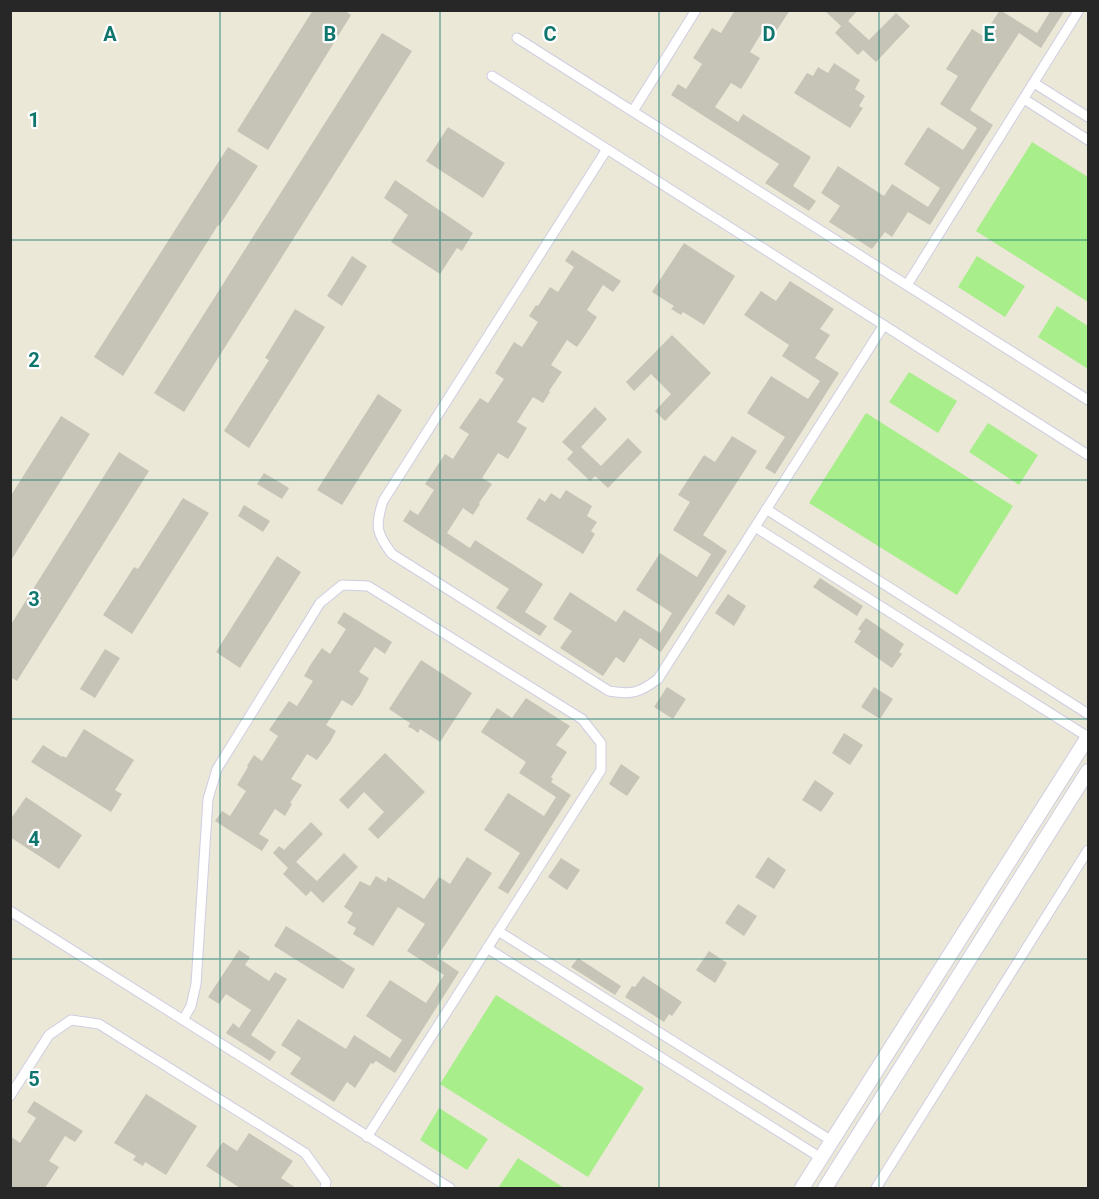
<svg xmlns="http://www.w3.org/2000/svg" width="1099" height="1199" font-family="Roboto,sans-serif">
  <style>
    .pitch { fill: #a8ee8b }
    .building { fill: #c6c4b7 }
    .lines { fill: none; stroke-linecap: round; stroke-linejoin: round }
    .street-casing { stroke: #cfcde2; stroke-width: 11 }
    .secondary-casing { stroke: #cfcde2; stroke-width: 16 }
    .street { stroke: #fff; stroke-width: 9 }
    .secondary { stroke: #fff; stroke-width: 14 }
    .grid { fill: none; stroke: #0f766e; stroke-width: 1.5; stroke-opacity: 0.55 }
    .grid-label { font-size: 20px; text-anchor: middle; font-weight: bold; fill: #0f766e; stroke: #fff; stroke-width: 4.5; stroke-linejoin: round; paint-order: stroke }
  </style>
  <rect width="100%" height="100%" fill="#ebe8d7"/>
  <path class="pitch" d="M1032 142 1088 177V302L976 231Z
    M977 256 1025 286 1005 317 958 287Z
    M1057 306 1088 326V369L1038 337Z
    M909 372 957 401 938 433 889 402Z
    M866 413 1013 506 957 595 809 503Z
    M988 423 1038 455 1019 485 969 452Z
    M496 995 644 1088 588 1177 440 1084Z
    M439 1108 488 1139 467 1170 420 1140Z
    M518 1158 564 1188H498Z"/>
  <path class="building" d="M313 10H344L351 15 268 150 237 131Z
    M735 10H790L775 33 765 27 750 52 760 58 748 78 741 89 731 83 715 107 738 122 743 114 811 157 793 186 816 201 809 211 765 183 779 164 671 95 678 84 686 89 702 64 693 58 712 28 721 33Z
    M826 10H858L848 21 869 40 896 13 910 26 876 62 863 50 858 55 835 33 841 26 825 11Z
    M1000 10 1037 33 1051 10H1065L1041 48 1019 33 988 81 970 110 993 125 930 225 908 212 892 237 885 232 872 249 829 222 840 206 821 193 838 166 884 196 892 184 928 207 940 188 904 164 928 127 963 150 977 128 940 104 958 76 946 69 972 29 983 36Z
    M382 33 412 51 184 412 154 393Z
    M834 63 860 80 855 89 865 96 859 106 863 108 850 128 794 93 807 73 813 76 818 67 828 73Z
    M448 127 505 163 483 198 426 161Z
    M228 147 258 166 219 226 218 225 123 376 94 357Z
    M395 180 473 233 462 251 457 248 440 274 391 242 408 215 403 212V211L384 198Z
    M684 243 735 276 704 325 683 312 681 315 671 309 674 306 652 292Z
    M572 250 621 281 613 292 603 285 587 310 597 317 590 328 577 347 567 340 551 365 562 372 549 391 550 392 543 403 533 397 517 422 527 428 515 448 508 459 498 453 482 478 492 484 479 503 480 504 473 515 463 508 447 533 470 548 475 540 543 584 525 612 547 626 540 636 496 608 509 589 403 521 410 510 418 515 434 490 425 484 445 454 453 459 469 434 459 428 480 398 488 403 504 379 495 373 514 342 522 347 538 322 529 316 536 305 538 306 550 287 558 292 574 267 565 261Z
    M352 256 367 266 342 306 327 296Z
    M790 281 834 309 820 329 830 335 815 358 839 373 775 474 765 468 785 437 747 413 771 376 808 399 820 381 782 356 789 345 744 315 761 291 776 301Z
    M295 309 325 327 249 448 224 431 269 360 265 358Z
    M672 335 711 373 665 421 655 411 671 394 651 374 634 391 626 382Z
    M378 394 402 410 342 505 317 490Z
    M595 407 607 419 581 447 601 466 628 438 642 452 608 488 595 476 590 481 567 459 573 452 562 442Z
    M61 416 90 434 10 562V497Z
    M732 436 757 451 703 535 727 551 661 652 640 638 624 663 616 657 603 676 560 648 572 631 553 619 570 592 616 622 624 610 660 633 672 613 636 590 660 553 697 577 711 554 673 530 690 502 678 495 704 455 715 462Z
    M119 452 149 471 17 681 10 677V626Z
    M264 473 289 488 282 499 257 484Z
    M566 490 592 506 587 516 597 522 591 531 595 534 583 554 526 519 539 498 545 502 551 493 560 499Z
    M183 498 209 513 132 634 103 615 134 567 138 569Z
    M244 505 270 521 263 532 238 516Z
    M277 556 301 572 240 668 216 652Z
    M820 578 863 606 857 616 813 587Z
    M728 594 746 606 734 626 715 613Z
    M344 612 392 642 385 654 375 647 359 672 369 678 360 695 352 706 342 700 326 725 336 731 330 742 317 760 307 754 291 779 302 785 290 803 292 804 285 816 275 809 259 834 269 840 262 851 215 821 222 811 230 816 246 791 237 785 248 767 247 766 254 755 262 761 278 736 269 730 289 701 297 706 313 681 304 676 311 664 322 648 330 654 346 629 337 623Z
    M866 618 904 644 899 652 902 654 892 668 854 642 861 631 858 629Z
    M105 649 120 658 95 698 80 689Z
    M421 660 472 693 440 742 420 729 418 733 413 729 408 727 410 723 389 709Z
    M667 687 686 699 673 719 654 707Z
    M874 687 893 699 880 719 861 707Z
    M526 698 570 726 556 745 567 752 551 777 553 779 551 782 571 795 508 894 498 888 520 853 484 830 508 793 544 816 556 797 519 773 526 762 481 732 497 708 512 718Z
    M84 729 134 760 115 790 122 794 111 812 31 762 43 745 62 757 63 756 66 758Z
    M844 733 863 745 850 765 832 753Z
    M385 753 425 792 378 839 368 829 384 812 364 792 348 809 339 800Z
    M621 764 640 777 627 796 609 784Z
    M815 780 834 793 821 812 802 800Z
    M26 797 82 835 59 869 10 837V820Z
    M311 822 323 834 296 862 317 881 344 853 358 867 323 903 311 891 306 896 283 874 288 868 273 853 279 846 284 850Z
    M467 857 492 873 437 957 459 972 395 1073 376 1061 373 1064 371 1063 355 1088 347 1082 334 1102 290 1074 301 1058 281 1045 298 1019 346 1049 354 1035 390 1058 402 1040 366 1016 390 980 426 1003 444 975 407 951 425 924 398 907 373 946 353 934 356 928 347 923 353 913 344 907 360 881 370 886 376 876 386 882 388 877 424 899 439 877 450 884Z
    M768 857 786 870 774 889 755 877Z
    M561 858 580 870 567 890 548 877Z
    M738 904 757 916 744 936 725 923Z
    M286 926 355 969 343 989 274 946Z
    M239 950 250 957 245 965 269 981 275 972 287 979 251 1035 276 1052 270 1061 226 1033 233 1023 239 1028 251 1010 226 994 219 1004 208 997Z
    M709 951 727 963 715 983 696 970Z
    M578 958 621 986 615 995 571 967Z
    M643 976 682 1002 672 1016 669 1014 664 1022 625 997 632 986 635 987Z
    M146 1094 197 1126 166 1175 145 1162 143 1166 133 1160 136 1156 114 1143Z
    M34 1101 83 1131 75 1142 65 1136 49 1161 59 1167 45 1188H10V1136L20 1143 36 1118 27 1112Z
    M249 1133 293 1161 281 1178 296 1188H240L206 1166 223 1142 237 1151Z"/>
  <g class="lines">
    <defs>
      <path id="street" d="M517 38 1088 400
        M492 76 1088 455
        M1034 83 1088 117
        M1024 99 1088 140
        M633 111 696 10
        M607 149 383 501C375 526 376 533 392 554L609 691C632 695 639 693 658 679L884 325
        M907 285 1079 10
        M766 509 1088 714
        M755 527 1088 737
        M10 911 450 1188
        M498 931 832 1141
        M487 948 821 1158
        M183 1020 191 1006 196 984 208 799 217 769 320 603 342 585 368 586 582 719 601 743V770L367 1137
        M10 1096 49 1035 71 1020 99 1024 305 1153 326 1182 325 1188
        M876 1188 1088 850"/>
      <path id="secondary" d="M802 1188 1088 737
        M825 1188 1088 771"/>
    </defs>
    <use href="#street" class="street-casing"/>
    <use href="#secondary" class="secondary-casing"/>
    <use href="#street" class="street"/>
    <use href="#secondary" class="secondary"/>
  </g>
  <path class="grid" d="M220 10V1188M440 10V1188M659 10V1188M879 10V1188M10 240H1088M10 480H1088M10 719H1088M10 959H1088"/>
  <g class="grid-label">
    <text x="110" y="41">A</text>
    <text x="330" y="41">B</text>
    <text x="550" y="41">C</text>
    <text x="769" y="41">D</text>
    <text x="989" y="41">E</text>
    <text x="34" y="127">1</text>
    <text x="34" y="367">2</text>
    <text x="34" y="606">3</text>
    <text x="34" y="846">4</text>
    <text x="34" y="1086">5</text>
  </g>
  <rect width="1099" height="1199" fill="none" stroke="#272727" stroke-width="24"/>
</svg>
